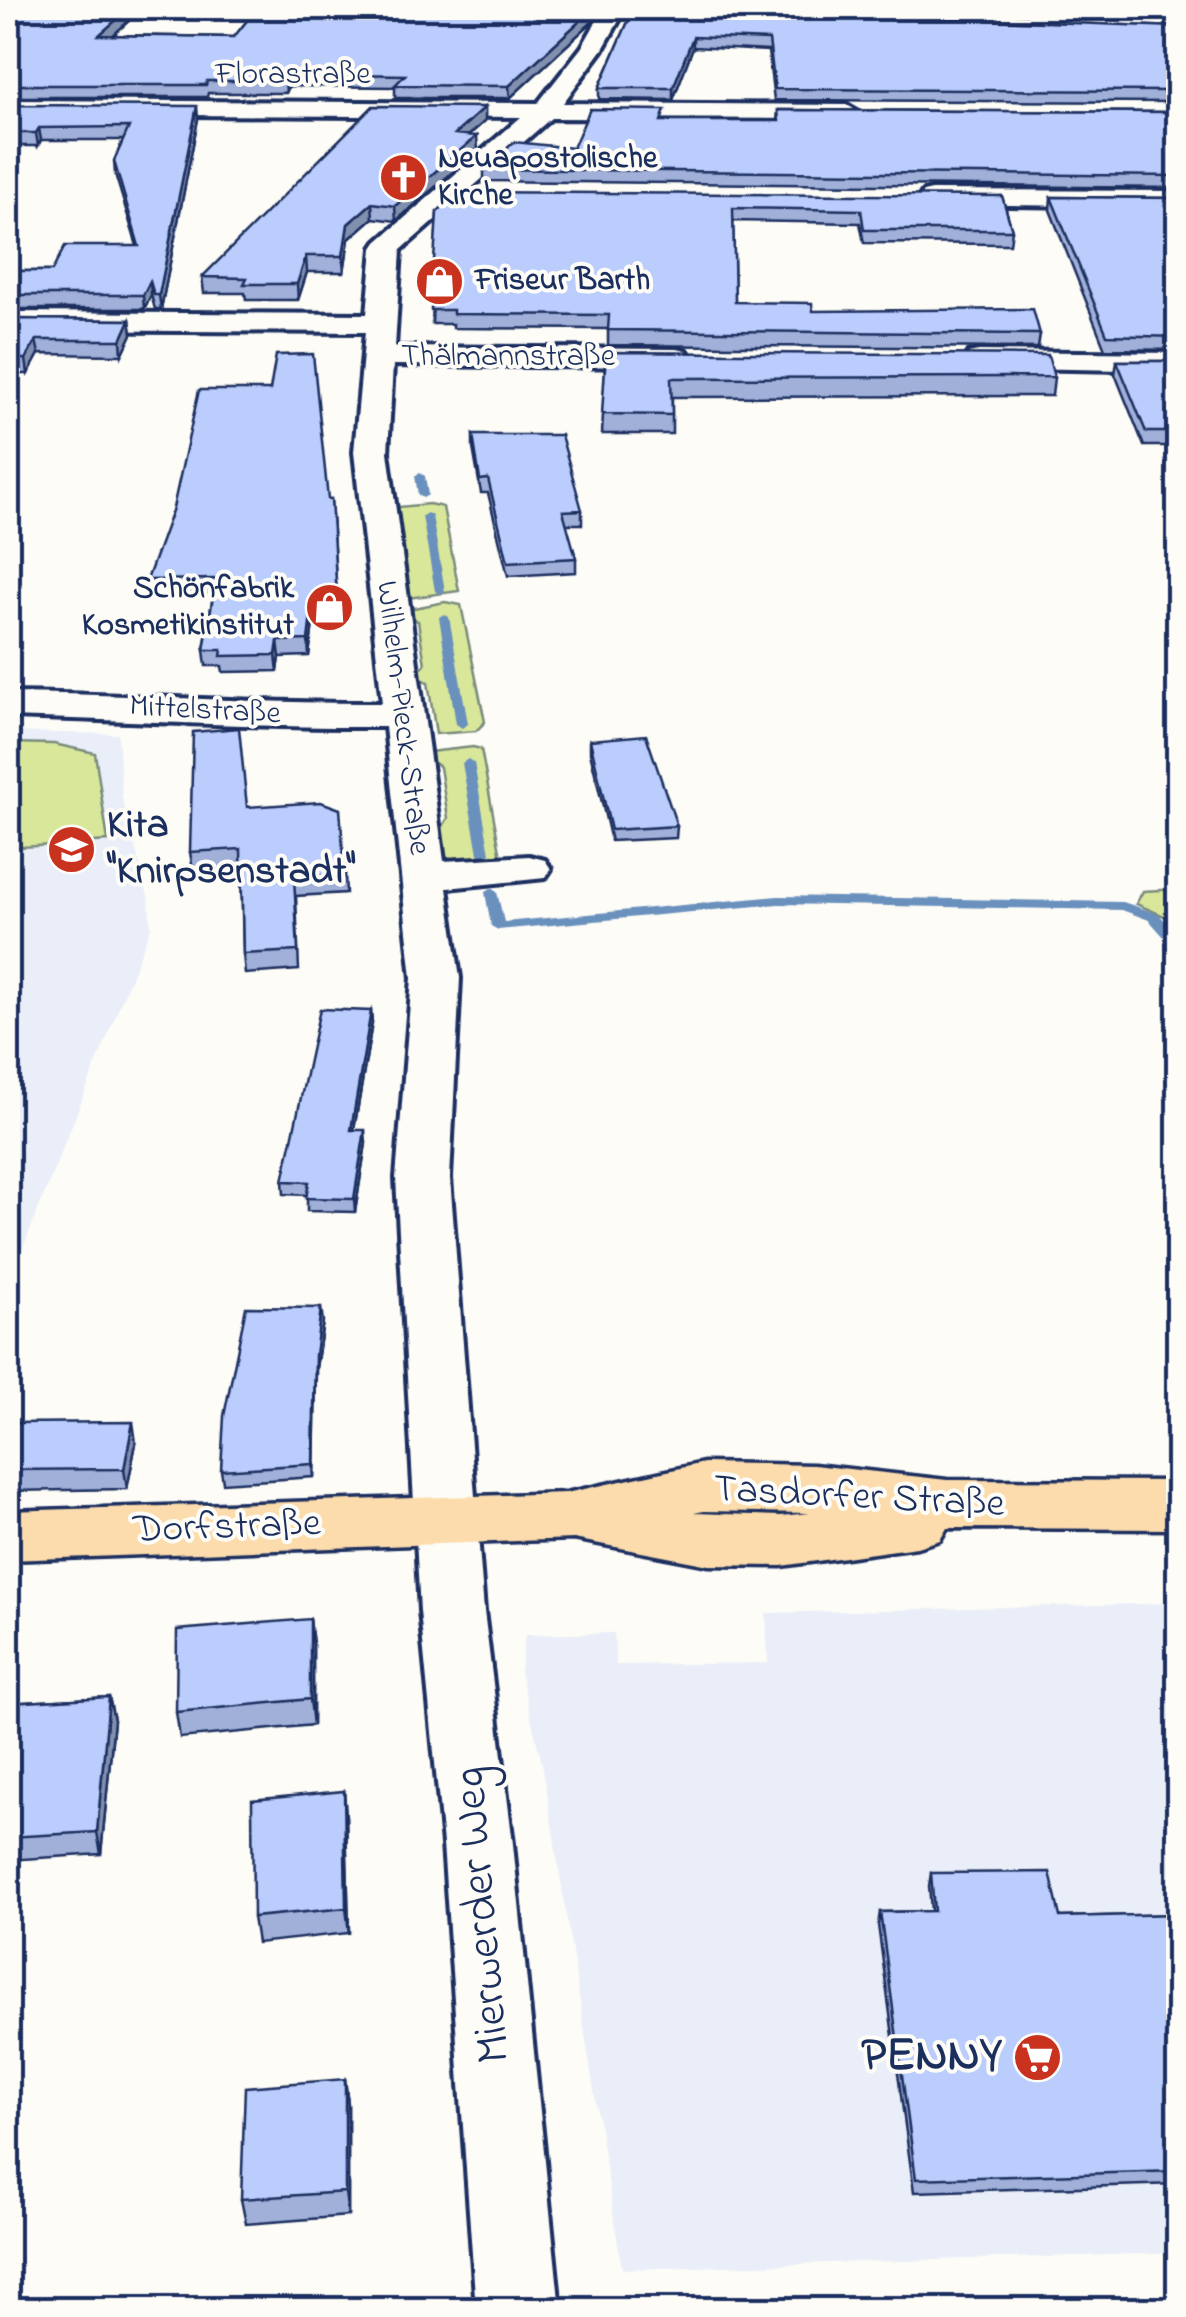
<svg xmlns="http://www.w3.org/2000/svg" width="1186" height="2317" font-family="'Indie Flower',sans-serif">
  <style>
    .built { fill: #e9eef8 }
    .green { fill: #d8e79a; stroke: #7a8b7c; stroke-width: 2.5 }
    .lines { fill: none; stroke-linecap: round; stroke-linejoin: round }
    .stream { fill: #6b90bd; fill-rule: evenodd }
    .minor-casing { stroke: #1b2f5e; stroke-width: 8 }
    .major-casing { stroke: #1b2f5e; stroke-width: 7 }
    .minor { fill: #fdfcf7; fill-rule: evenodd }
    .major { fill: #fcdcac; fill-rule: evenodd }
    .wall { fill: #a0b0d9; stroke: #1b2f5e; stroke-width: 2.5 }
    .shaded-wall { fill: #8290b0; stroke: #1b2f5e; stroke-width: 2.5 }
    .building { fill: #bacdfc; stroke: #1b2f5e; stroke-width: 2.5 }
    .labels { text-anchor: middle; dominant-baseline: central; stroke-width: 8; stroke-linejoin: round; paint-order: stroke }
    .far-street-label { font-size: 32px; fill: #1b2f5e; stroke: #fdfcf7 }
    .far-poi-label { font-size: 32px; font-weight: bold; fill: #1b2f5e; stroke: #fdfcf7; text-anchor: start }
    .poi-label { font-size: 40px; font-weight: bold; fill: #1b2f5e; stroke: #fdfcf7; text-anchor: start }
    .street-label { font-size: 40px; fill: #1b2f5e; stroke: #fdfcf7 }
    .near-street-label { font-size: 48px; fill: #1b2f5e; stroke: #fdfcf7 }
    .near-poi-label { font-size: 48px; font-weight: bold; fill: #1b2f5e; stroke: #fdfcf7; text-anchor: end }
  </style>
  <rect width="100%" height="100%" fill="#fdfcf7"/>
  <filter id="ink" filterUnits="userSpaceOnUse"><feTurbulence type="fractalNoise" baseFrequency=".01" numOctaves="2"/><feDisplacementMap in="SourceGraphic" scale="20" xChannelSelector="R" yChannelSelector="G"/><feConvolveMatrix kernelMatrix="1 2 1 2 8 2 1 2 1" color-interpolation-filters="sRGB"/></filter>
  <g filter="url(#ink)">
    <path class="built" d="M8 732 118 734 122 798 149 900 151 927 8 1285Z
      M1178 1603V2253L622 2269 543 1768 520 1672 525 1635 614 1633 616 1665 768 1663 766 1613Z"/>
    <path class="green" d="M429 504 443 507 459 591 408 598 401 596 388 508Z
      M445 602 461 605 485 722 476 731 436 734 428 682 413 676 425 664 418 621 404 617 403 610Z
      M8 743 54 744 95 753 108 841 8 848Z
      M473 747 481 749 501 857 489 865 443 867 437 836 448 818 440 767 425 756 429 752Z
      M1178 889V922L1136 904 1143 891Z"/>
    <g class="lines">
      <path class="stream" d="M420 473 425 476 428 495 423 498 418 495 415 476Z
        M427 513 432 516 445 591 440 594 435 591 422 516Z
        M444 614 449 617 468 724 462 728 456 724 439 617Z
        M468 759 474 763 491 859 485 863 479 859 462 763Z
        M491 888 497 892 504 922 778 896 1123 902 1159 914 1178 936V948L1173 947 1149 920 1122 910 778 904 498 930 491 926 485 892Z"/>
      <defs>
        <path id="minor" d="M604 8H626L603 49 563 103 847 105 859 112 847 119 551 118 401 250 395 347 676 349 687 351 692 358 687 365 676 367 393 365 388 452 444 861 529 856 545 860 551 869 545 878 447 888 460 978 450 1178 484 1611 513 1844 560 2310H476L443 1844 420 1611 396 1178 412 978 385 727C259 728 133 720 8 717V693C133 694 257 704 382 703L354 452 365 332 8 330V312L367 314 373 248 377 242 521 117 8 114V100L538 103 582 47Z
          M667 8H838L1178 20V34L678 15Z
          M932 190 1178 191V207L923 204 919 198 923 192Z
          M979 351 1178 353V371L968 367 963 360 968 353Z"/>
        <path id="major" d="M704 1463 814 1465 947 1480 1178 1481V1529L947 1528 940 1540 917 1547 781 1566 709 1565 574 1539 8 1560V1511L566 1493ZM704 1511 810 1513 781 1516 694 1513Z"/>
      </defs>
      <use href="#minor" class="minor-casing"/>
      <use href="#major" class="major-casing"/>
      <use href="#minor" class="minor"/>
      <use href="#major" class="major"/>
    </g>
    <path class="wall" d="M8 8H143L113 35 234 37 257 8H600L592 22 510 98H395V87L289 86 286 93H208L207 97H8Z
      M634 8 1178 27V105V102L774 100 768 51 693 47 673 100 599 99V88Z
      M930 8H1178V18V16Z
      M8 105 198 119 161 309H155L151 295 144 309H8V271H52L137 246 115 174 114 161 123 140H41L38 146H8Z
      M485 107V121L469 135 478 150 396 221 373 218 349 239 344 272H307L298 300H246L245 293H204L202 277Z
      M778 110 1178 112V188L484 181V169L573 148 665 121H777Z
      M1002 196 1012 230 1010 244 864 243 860 223 733 221 735 302 813 311 1040 334 1038 348 608 345V329L453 328V324H432L437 212Z
      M1051 197 1178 198V350L1105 349 1050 210Z
      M8 319 130 320 132 334 122 355 39 354 28 374H8Z
      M606 352 1054 377 1052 396 672 397V434H602Z
      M1117 361H1178V446H1144L1115 374Z
      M473 435 582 510V524H566L576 558V572L508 576 488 493H481L473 448Z
      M328 499H331L338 613 314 614 309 656 280 657 278 671 223 672 222 666H206L204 650 213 595H149L147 580Z
      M590 740 677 826 676 838 611 841 590 752Z
      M247 807 345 874 346 893 296 896 299 970 245 974 243 954 241 868 193 871 190 852Z
      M371 1011 372 1023 354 1130 366 1143 355 1212 307 1211V1195L284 1194 283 1181Z
      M323 1321 316 1368 314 1477 223 1483 221 1470Z
      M8 1423 136 1443 127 1489 8 1491Z
      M310 1619 313 1645V1725L180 1738 176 1712Z
      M109 1697 114 1720 101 1854 8 1860V1703Z
      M344 1791 346 1817 349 1933 257 1943 253 1917Z
      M931 1873 1060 1917 1178 1914V2184L914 2192 878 1925 880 1912 931 1911 929 1886Z
      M345 2079 348 2104V2216L246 2224 241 2199Z"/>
    <path class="shaded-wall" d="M130 8H143L100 47 99 35Z
      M594 8H600L592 22 510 98 509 86Z
      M693 37V47L673 100V88Z
      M288 73 289 86 286 93 285 81Z
      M197 106 198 119 161 309 159 295Z
      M485 107V121L455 148V134Z
      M39 128 41 140 38 146 36 133Z
      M477 136 478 150 396 221 395 206Z
      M372 203 373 218 349 239 344 272 343 256 348 224Z
      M306 256 307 272 298 300 297 284Z
      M150 281 151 295 144 309 143 295Z
      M130 320 132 334 122 355 121 340Z
      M36 340 39 354 28 374 26 359Z
      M313 599 314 614 309 656 308 640Z
      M278 641 280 657 278 671 276 655Z
      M371 1011 372 1023 352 1142 351 1130Z
      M365 1130 366 1143 355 1212 354 1199Z
      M321 1308 323 1321 316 1368 314 1477 313 1464 315 1355Z
      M133 1422 136 1443 127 1489 124 1469Z
      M310 1619 313 1645V1725L310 1699Z
      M109 1697 114 1720 101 1854 97 1832Z
      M344 1791 346 1817 349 1933 346 1908Z
      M345 2079 348 2104V2216L345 2192Z"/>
    <path class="building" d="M8 8H130L99 35 234 37 257 8H594L509 86 395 85 405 75 288 73 285 81H207L206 85H8Z
      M634 8H676L1178 27V91L775 89 769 40 693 37 673 88H599Z
      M8 105 197 106 159 295H154L150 281 143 295H8V271H52L65 246H139L114 161 129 127 39 128 36 133H8Z
      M373 106 485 107 455 134 477 136 395 206 372 203 348 224 343 256H306L297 284H244L247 278 202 277Z
      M590 109 665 110 661 121H779L778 110 1178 112V176L484 169 514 142 573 148Z
      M458 192 1002 196 1012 230H864L861 210 733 208 735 302 812 303 813 311 1033 309 1040 334 608 330 609 315 453 314V310H431L437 212Z
      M1051 197 1178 198V233H1175L1178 239V337L1107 335Z
      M8 319 130 320 121 340H36L26 359H8Z
      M606 352 1048 355 1054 377 671 378 672 415 602 414Z
      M313 354 328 499H331L337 597 313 599 308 640 278 641 276 655 221 656 222 650H204L216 579 147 580 173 508 199 390H270L276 355Z
      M1117 361H1178V432H1146Z
      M473 435H561L582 510 563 511 576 558 508 562 488 479 480 480Z
      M239 728 247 807 321 802 340 809 345 874 294 877 298 951 243 954 241 849 190 852 193 732Z
      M646 735 677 826 611 830 590 740Z
      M320 1009 371 1011 351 1130H365L354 1199 306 1198 309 1182 283 1181Z
      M246 1307 321 1308 315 1355 313 1464 221 1470 224 1416Z
      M133 1422 124 1469 8 1470V1423Z
      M310 1619V1699L176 1712 177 1630Z
      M109 1697 97 1832 8 1837V1703Z
      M344 1791 346 1908 253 1917 252 1800Z
      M1050 1872 1060 1917 1178 1914V2171L916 2179 880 1912 934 1911 931 1873Z
      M345 2079V2192L241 2199 245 2087Z"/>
  </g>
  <defs>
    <symbol id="church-disc" viewBox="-11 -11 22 22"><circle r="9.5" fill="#c8321e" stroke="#fdfcf7"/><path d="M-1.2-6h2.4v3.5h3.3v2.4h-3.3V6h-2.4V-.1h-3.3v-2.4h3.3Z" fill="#fff"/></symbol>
    <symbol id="shop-disc" viewBox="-11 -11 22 22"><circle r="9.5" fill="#c8321e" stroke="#fdfcf7"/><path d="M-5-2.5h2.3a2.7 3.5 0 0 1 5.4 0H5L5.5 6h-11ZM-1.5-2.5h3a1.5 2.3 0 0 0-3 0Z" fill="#fff"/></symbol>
    <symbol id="school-disc" viewBox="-11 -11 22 22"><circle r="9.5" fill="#c8321e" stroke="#fdfcf7"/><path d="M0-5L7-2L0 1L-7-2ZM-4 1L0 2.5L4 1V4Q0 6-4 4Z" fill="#fff"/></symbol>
    <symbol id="supermarket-disc" viewBox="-11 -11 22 22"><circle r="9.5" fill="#c8321e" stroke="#fdfcf7"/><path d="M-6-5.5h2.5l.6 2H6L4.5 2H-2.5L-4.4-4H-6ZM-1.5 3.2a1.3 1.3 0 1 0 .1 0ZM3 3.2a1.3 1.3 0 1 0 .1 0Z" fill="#fff"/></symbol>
  </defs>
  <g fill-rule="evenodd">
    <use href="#church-disc" x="376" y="150" width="55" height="55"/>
    <use href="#shop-disc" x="412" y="254" width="55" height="55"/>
    <use href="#shop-disc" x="302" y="580" width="55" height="55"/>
    <use href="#school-disc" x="44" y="822" width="55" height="55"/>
    <use href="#supermarket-disc" x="1010" y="2030" width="55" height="55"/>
  </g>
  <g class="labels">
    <g class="far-street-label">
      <text x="293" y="75">Florastraße</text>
      <text x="508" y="357">Thälmannstraße</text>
      <text transform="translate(205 711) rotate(3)">Mittelstraße</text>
      <text transform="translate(402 718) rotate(83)">Wilhelm-Pieck-Straße</text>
    </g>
    <g class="far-poi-label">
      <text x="438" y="159">Neuapostolische<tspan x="438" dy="37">Kirche</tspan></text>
      <text x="475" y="281">Friseur Barth</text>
      <text x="294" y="589" text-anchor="end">Schönfabrik<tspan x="294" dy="37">Kosmetikinstitut</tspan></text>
    </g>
    <g class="poi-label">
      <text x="107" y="826">Kita<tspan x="107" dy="46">"Knirpsenstadt"</tspan></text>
    </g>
    <g class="street-label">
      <text transform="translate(859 1498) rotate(3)">Tasdorfer Straße</text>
      <text transform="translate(227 1528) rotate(-2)">Dorfstraße</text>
    </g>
    <g class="near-street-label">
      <text transform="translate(483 1915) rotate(-95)">Mierwerder Weg</text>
    </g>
    <g class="near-poi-label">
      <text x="1002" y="2057">PENNY</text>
    </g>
  </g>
  <rect width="1186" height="2317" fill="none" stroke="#fdfcf7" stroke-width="40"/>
  <rect x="20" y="20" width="1146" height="2277" fill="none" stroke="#1b2f5e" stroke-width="4" filter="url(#ink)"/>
</svg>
